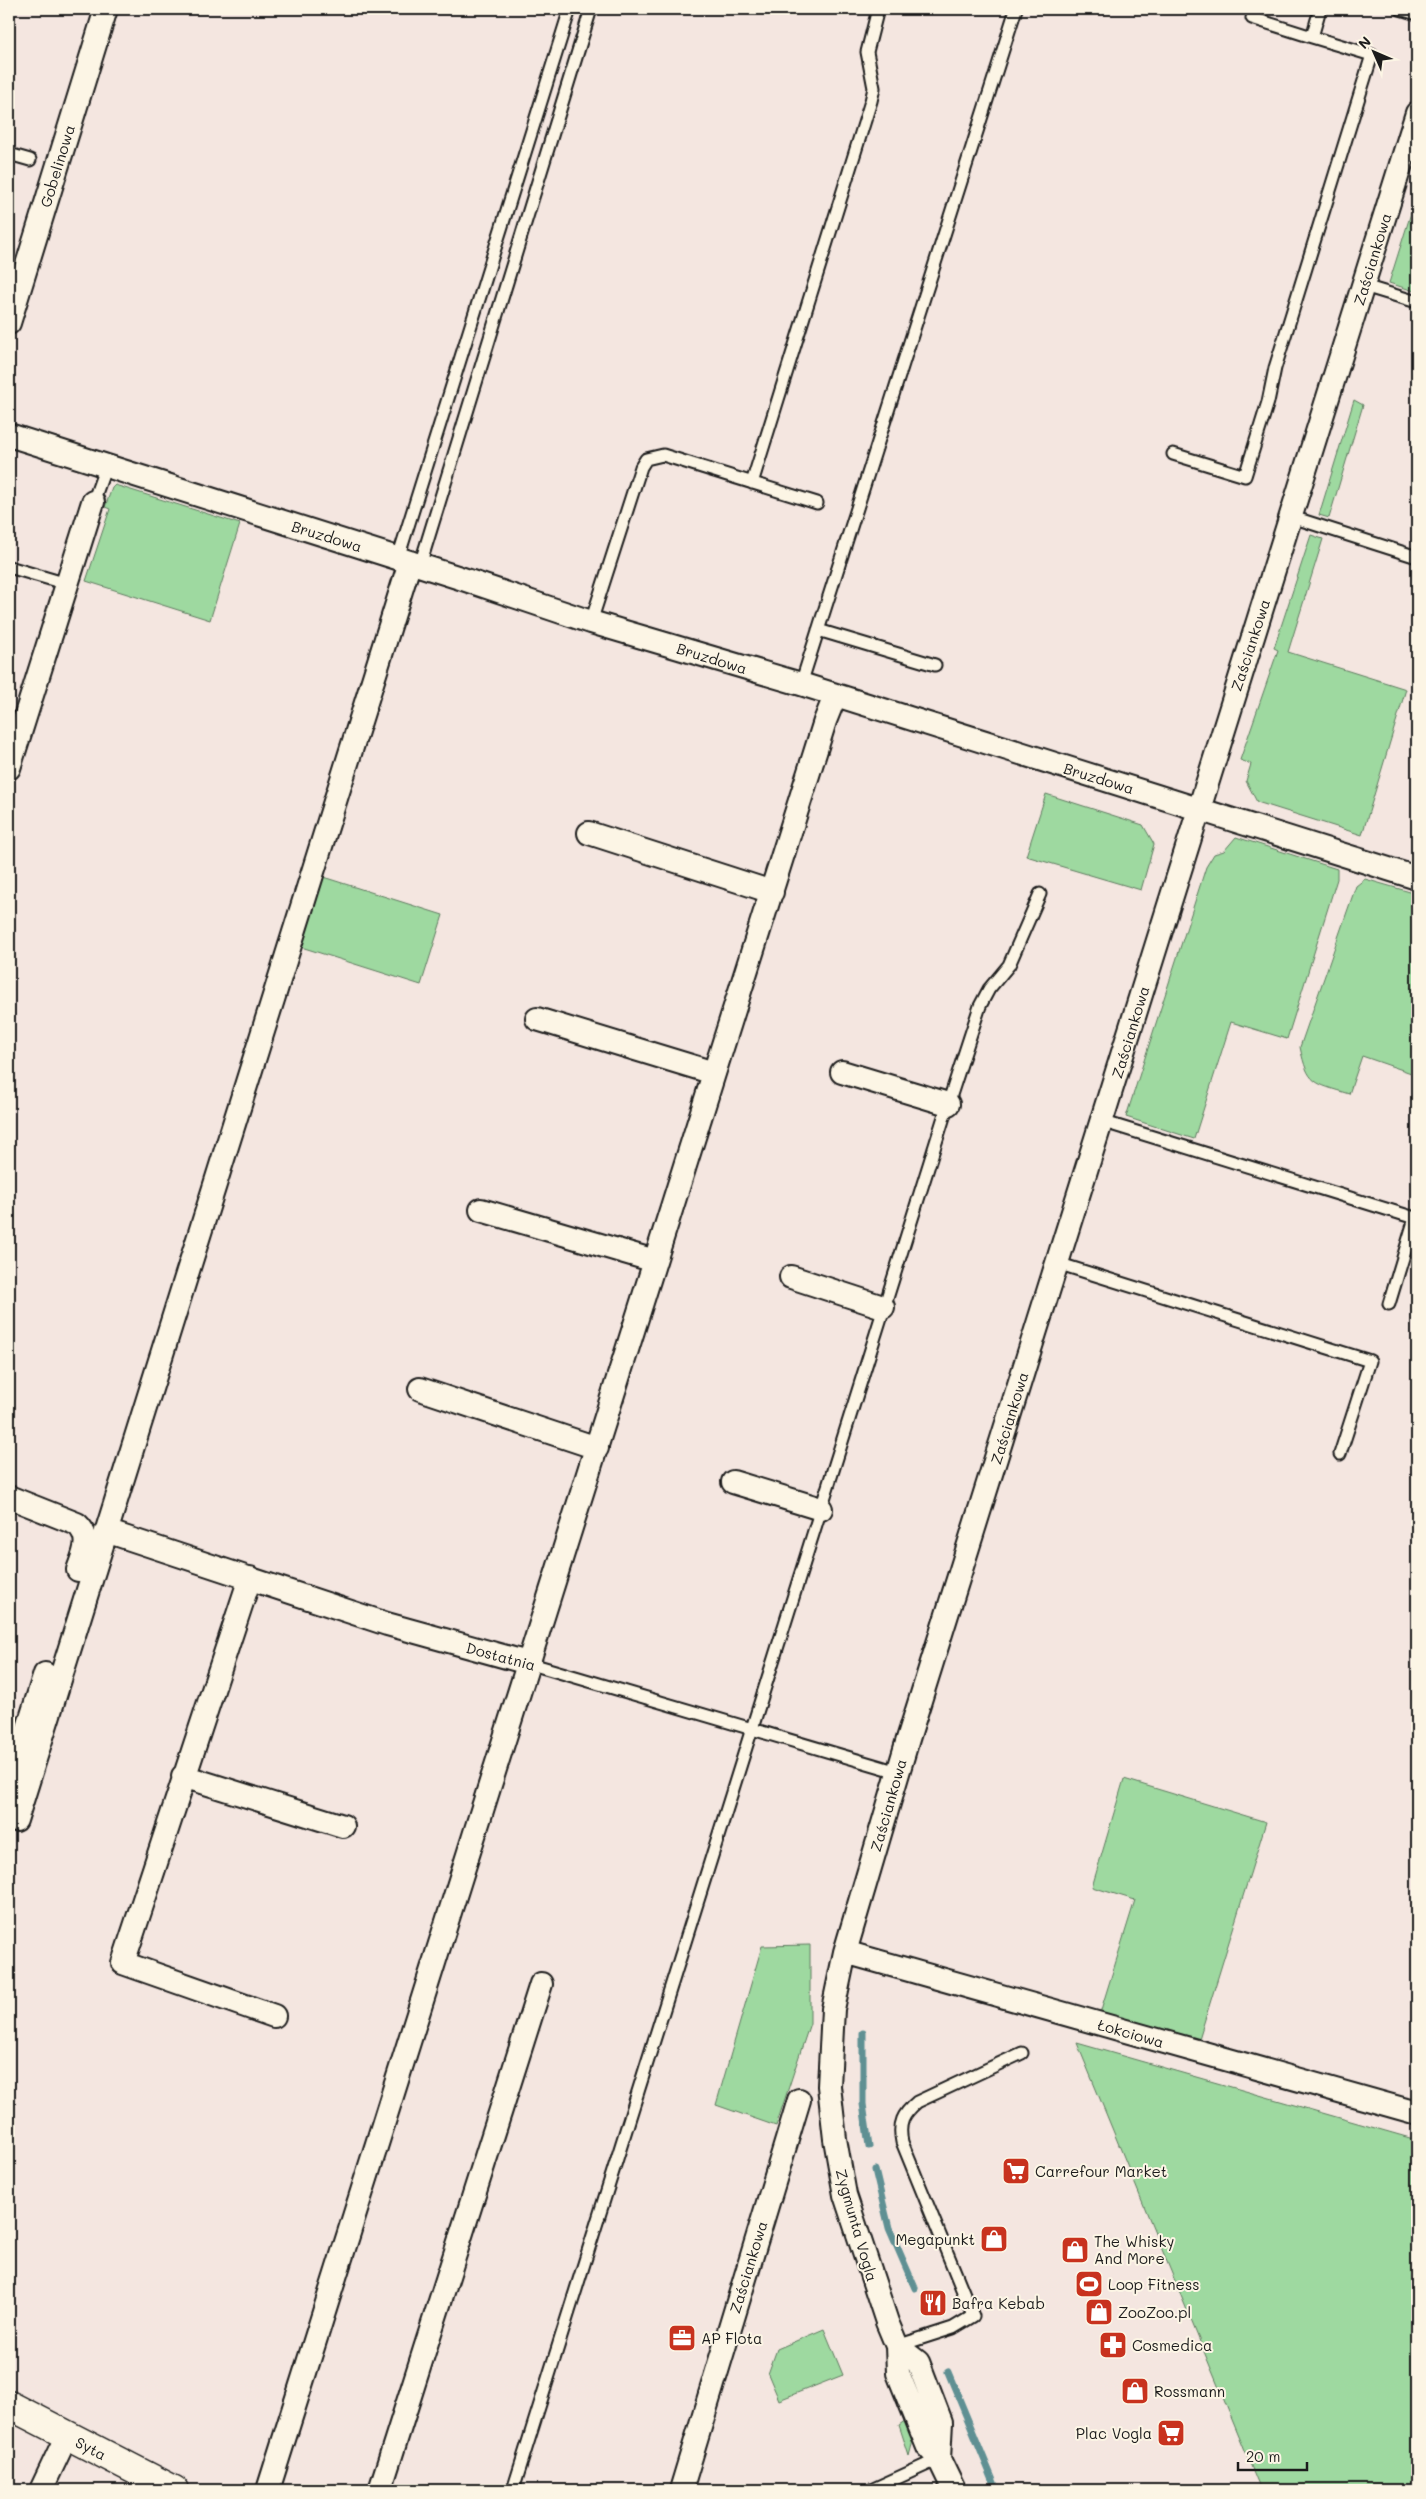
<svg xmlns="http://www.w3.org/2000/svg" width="1426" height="2499" font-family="Mali,sans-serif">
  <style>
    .green { fill: #9ed9a0; stroke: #5d7a5e }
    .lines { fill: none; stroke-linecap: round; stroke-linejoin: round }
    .stream { stroke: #5f9093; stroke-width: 7 }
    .service-casing { stroke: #1c1c1c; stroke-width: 15 }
    .minor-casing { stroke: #1c1c1c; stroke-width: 26 }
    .tertiary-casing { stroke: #1c1c1c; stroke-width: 31 }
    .service { stroke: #fcf5e5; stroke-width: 11 }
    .minor { stroke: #fcf5e5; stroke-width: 22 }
    .tertiary { stroke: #fcf5e5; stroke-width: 28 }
    .labels { text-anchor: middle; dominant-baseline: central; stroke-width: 4; stroke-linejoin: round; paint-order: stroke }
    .street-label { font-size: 15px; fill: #1c1c1c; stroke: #fcf5e5 }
    .poi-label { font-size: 15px; fill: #1c1c1c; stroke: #fcf5e5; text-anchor: start }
  </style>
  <rect width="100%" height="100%" fill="#f4e6e0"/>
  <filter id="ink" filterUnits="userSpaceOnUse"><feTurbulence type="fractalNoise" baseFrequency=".02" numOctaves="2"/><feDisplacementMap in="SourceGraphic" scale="10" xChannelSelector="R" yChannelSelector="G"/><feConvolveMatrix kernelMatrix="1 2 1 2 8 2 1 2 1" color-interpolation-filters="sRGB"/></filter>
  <g filter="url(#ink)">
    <path class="green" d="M1417 194V292L1389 283Z
      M1354 400 1363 405 1329 518 1319 515Z
      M115 485 240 524 210 620 86 581 110 509 105 507 112 488Z
      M1311 535 1323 539 1288 652 1406 689 1362 835 1257 802 1246 781 1251 764 1240 760 1278 650 1274 648Z
      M1046 794 1143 825 1154 844 1141 890 1026 856Z
      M1236 837 1337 869V879L1287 1039 1231 1022 1194 1139 1126 1117 1206 867 1214 854 1224 851Z
      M320 876 443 915 421 985 298 946Z
      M1365 879 1417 894V1075L1362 1056 1349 1094C1314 1083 1308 1085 1300 1047L1356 886Z
      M1124 1779 1266 1822 1198 2042 1100 2013 1135 1900 1092 1887Z
      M810 1945V2023L776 2126 716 2105 762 1946Z
      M1077 2043 1417 2140V2490H1261Z
      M824 2329 843 2375 779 2400 768 2374 777 2349Z
      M909 2418 914 2437 909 2456 899 2425Z"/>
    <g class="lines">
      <path class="stream" d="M863 2033V2104L869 2146
        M875 2170 889 2228 915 2288
        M948 2372 997 2490"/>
      <defs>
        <path id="service" d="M1400 9 1417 14
          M1252 18 1312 37
          M9 154 30 160
          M1364 286 1417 302
          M1173 454 1245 476 1268 402 1275 368 1372 55 1312 37 1320 9
          M752 483 871 101 874 88 867 52 878 9
          M93 502 106 466
          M1292 517 1417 557
          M398 558 570 9
          M420 565 591 9
          M9 567 67 584
          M591 622 641 467 646 459 663 455 817 503
          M818 630 935 665
          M801 684 1016 9
          M1101 1121 1415 1218 1389 1304
          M1057 1263 1370 1361 1340 1454
          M528 1663 898 1772
          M897 2346 953 2328 973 2316 902 2142C898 2123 903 2114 917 2102L1022 2053
          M513 2490 948 1104 980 1006 989 989 1009 965 1040 894
          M871 2490 939 2459"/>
        <path id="minor" d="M9 323 106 9
          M9 435 460 578 591 622 801 684 1417 878
          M9 768 93 502
          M589 833 772 892
          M537 1019 714 1073
          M842 1072 948 1104
          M481 1210 655 1261
          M791 1277 883 1307
          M420 1389 597 1448
          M733 1482 821 1509
          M9 1497 77 1524C92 1538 84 1553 78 1570
          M106 1531 387 1624 528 1663
          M250 1578 123 1963 274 2016
          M183 1776 343 1826
          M9 1788 45 1674
          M16 1820 410 562
          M845 1952 1417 2113
          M897 2346 918 2362 941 2422 939 2459
          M41 2490 67 2435
          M268 2490 825 721 835 696
          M380 2490 541 1984
          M681 2490 799 2100
          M954 2490 939 2459 928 2447 898 2373 897 2346 887 2322 845 2195 835 2139 829 2086 833 2009 845 1952 908 1739 1417 113"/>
        <path id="tertiary" d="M9 2405 174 2490"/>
      </defs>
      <use href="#service" class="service-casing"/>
      <use href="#minor" class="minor-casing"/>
      <use href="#tertiary" class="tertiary-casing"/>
      <use href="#service" class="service"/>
      <use href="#minor" class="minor"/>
      <use href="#tertiary" class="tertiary"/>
    </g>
  </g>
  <defs>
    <symbol id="supermarket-square" viewBox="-11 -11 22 22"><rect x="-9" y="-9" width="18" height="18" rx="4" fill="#c8321e" stroke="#fcf5e5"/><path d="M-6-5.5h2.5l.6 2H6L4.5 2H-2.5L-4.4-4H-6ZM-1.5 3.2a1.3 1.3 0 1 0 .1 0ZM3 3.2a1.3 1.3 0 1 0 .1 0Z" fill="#fff"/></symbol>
    <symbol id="shop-square" viewBox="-11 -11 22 22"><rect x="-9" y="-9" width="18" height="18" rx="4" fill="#c8321e" stroke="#fcf5e5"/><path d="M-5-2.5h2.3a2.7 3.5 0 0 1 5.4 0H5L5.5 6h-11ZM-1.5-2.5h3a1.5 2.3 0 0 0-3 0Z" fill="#fff"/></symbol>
    <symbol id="stadium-square" viewBox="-11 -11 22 22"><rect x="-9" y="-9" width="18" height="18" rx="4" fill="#c8321e" stroke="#fcf5e5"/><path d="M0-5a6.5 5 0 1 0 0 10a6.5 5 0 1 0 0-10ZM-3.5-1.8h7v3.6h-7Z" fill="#fff"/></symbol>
    <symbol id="restaurant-square" viewBox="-11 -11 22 22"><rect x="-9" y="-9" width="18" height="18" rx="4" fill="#c8321e" stroke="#fcf5e5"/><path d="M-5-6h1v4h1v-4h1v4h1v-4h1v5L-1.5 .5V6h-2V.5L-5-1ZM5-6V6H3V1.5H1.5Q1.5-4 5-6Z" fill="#fff"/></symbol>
    <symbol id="office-square" viewBox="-11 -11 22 22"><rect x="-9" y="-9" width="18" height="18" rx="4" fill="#c8321e" stroke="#fcf5e5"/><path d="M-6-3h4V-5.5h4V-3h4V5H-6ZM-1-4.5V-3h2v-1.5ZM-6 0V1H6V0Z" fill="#fff"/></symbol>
    <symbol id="pharmacy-square" viewBox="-11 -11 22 22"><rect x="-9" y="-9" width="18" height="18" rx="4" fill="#c8321e" stroke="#fcf5e5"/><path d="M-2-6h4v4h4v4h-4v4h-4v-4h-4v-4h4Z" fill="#fff"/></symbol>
  </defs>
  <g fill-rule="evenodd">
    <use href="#supermarket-square" x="1000" y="2155" width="32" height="32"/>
    <use href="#shop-square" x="978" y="2223" width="32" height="32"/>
    <use href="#shop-square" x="1059" y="2234" width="32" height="32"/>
    <use href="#stadium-square" x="1073" y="2268" width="32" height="32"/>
    <use href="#restaurant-square" x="917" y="2287" width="32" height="32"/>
    <use href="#shop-square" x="1083" y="2296" width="32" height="32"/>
    <use href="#office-square" x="666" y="2322" width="32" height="32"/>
    <use href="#pharmacy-square" x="1097" y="2329" width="32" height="32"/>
    <use href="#shop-square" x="1119" y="2375" width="32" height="32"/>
    <use href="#supermarket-square" x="1155" y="2417" width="32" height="32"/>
  </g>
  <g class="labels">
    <g class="street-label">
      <text transform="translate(57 166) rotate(-73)">Gobelinowa</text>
      <text transform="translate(1372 259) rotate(-73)">Zaściankowa</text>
      <text transform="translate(327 536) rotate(17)">Bruzdowa</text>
      <text transform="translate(1250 645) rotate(-72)">Zaściankowa</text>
      <text transform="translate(712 658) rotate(17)">Bruzdowa</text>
      <text transform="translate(1099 778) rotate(17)">Bruzdowa</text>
      <text transform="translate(1130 1032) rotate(-73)">Zaściankowa</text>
      <text transform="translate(1009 1418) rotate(-73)">Zaściankowa</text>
      <text transform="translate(501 1656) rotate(15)">Dostatnia</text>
      <text transform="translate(888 1805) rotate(-74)">Zaściankowa</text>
      <text transform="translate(1131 2033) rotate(16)">Łokciowa</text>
      <text transform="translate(857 2225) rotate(74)">Zygmunta Vogla</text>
      <text transform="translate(748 2267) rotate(-73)">Zaściankowa</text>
      <text transform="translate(91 2448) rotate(27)">Syta</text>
    </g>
    <g class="poi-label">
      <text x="1035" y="2171">Carrefour Market</text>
      <text x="975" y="2239" text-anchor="end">Megapunkt</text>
      <text x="1094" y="2241">The Whisky<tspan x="1094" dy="17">And More</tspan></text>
      <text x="1108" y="2284">Loop Fitness</text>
      <text x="952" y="2303">Bafra Kebab</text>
      <text x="1118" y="2312">ZooZoo.pl</text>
      <text x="701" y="2338">AP Flota</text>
      <text x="1132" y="2345">Cosmedica</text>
      <text x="1154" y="2391">Rossmann</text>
      <text x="1152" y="2433" text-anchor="end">Plac Vogla</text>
    </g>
  </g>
  <rect width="1426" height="2499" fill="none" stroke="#fcf5e5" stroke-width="30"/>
  <rect x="15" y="15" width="1396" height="2469" fill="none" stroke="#1c1c1c" stroke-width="2" filter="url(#ink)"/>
  <g transform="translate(1374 52) rotate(315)" stroke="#fcf5e5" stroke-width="4" paint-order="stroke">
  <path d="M0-4L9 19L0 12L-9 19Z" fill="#1c1c1c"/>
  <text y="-8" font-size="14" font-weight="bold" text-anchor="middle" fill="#1c1c1c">N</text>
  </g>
  <path d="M1238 2462v8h69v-8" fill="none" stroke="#1c1c1c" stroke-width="2.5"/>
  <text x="1246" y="2462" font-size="15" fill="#1c1c1c" stroke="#fcf5e5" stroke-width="4" paint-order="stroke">20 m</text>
</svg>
